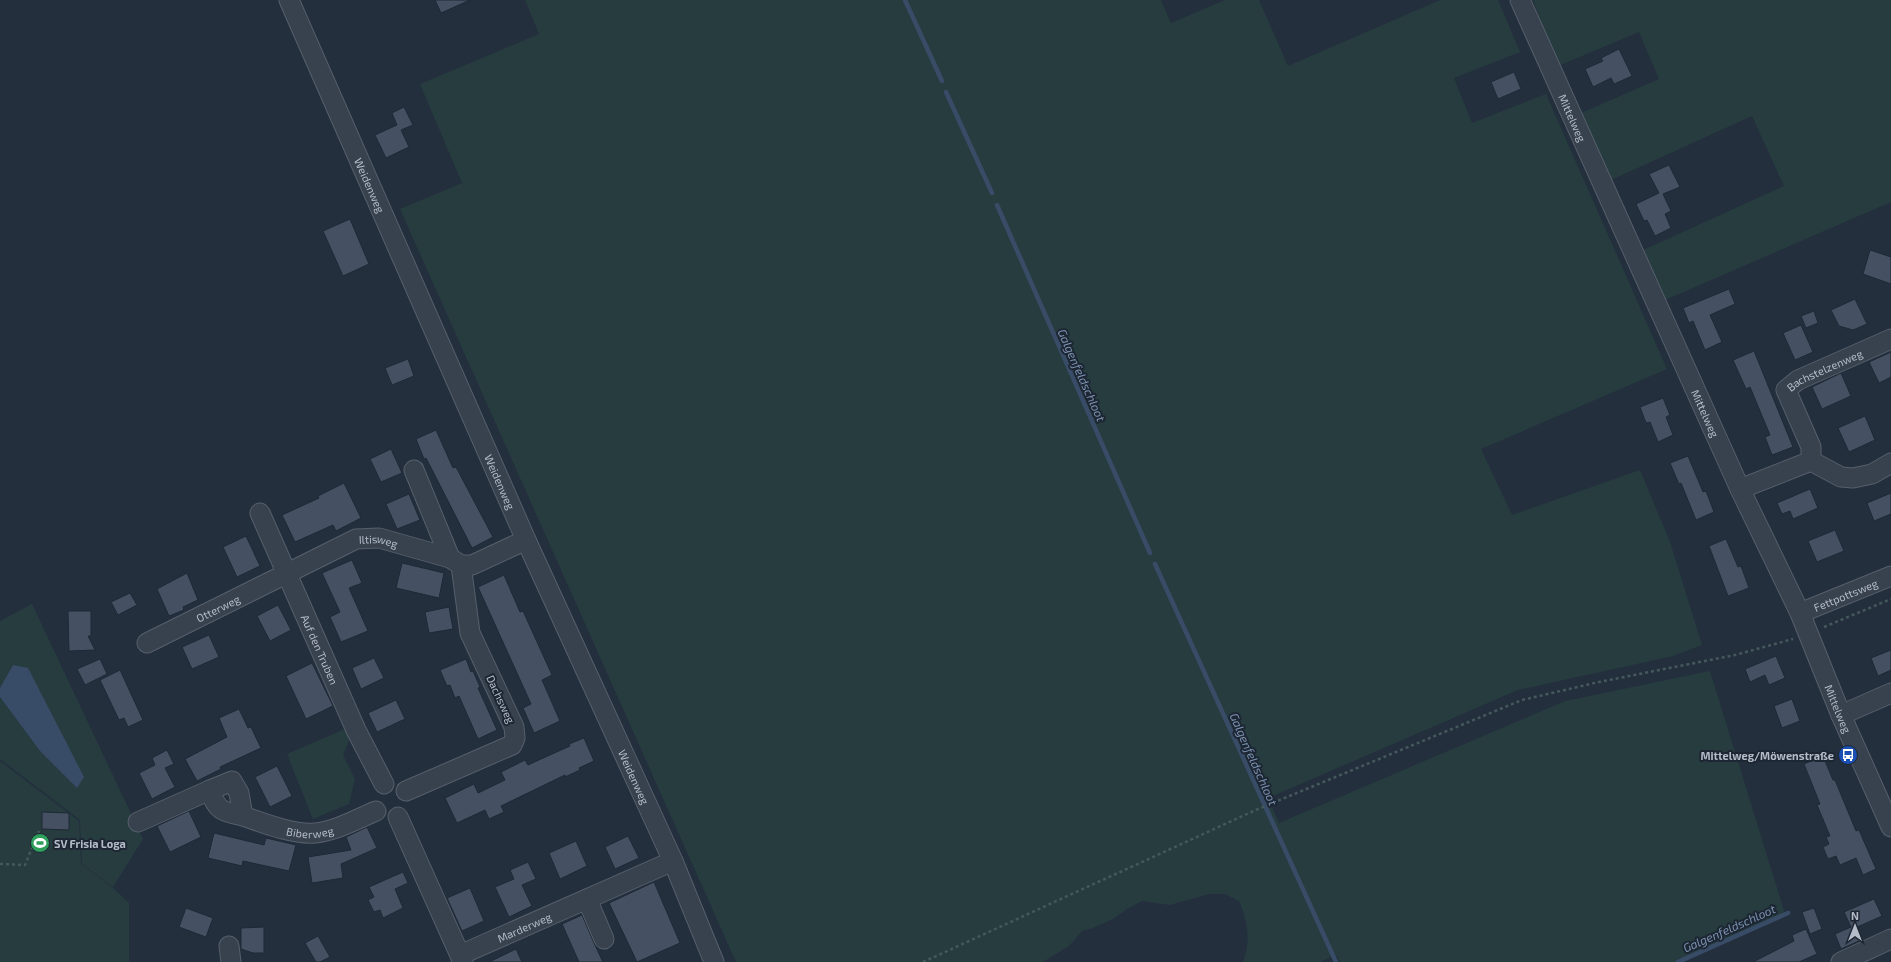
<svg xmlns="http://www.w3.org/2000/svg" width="1891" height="962" font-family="'Exo 2',sans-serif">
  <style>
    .green { fill: #263c3f }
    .water { fill: #394c67 }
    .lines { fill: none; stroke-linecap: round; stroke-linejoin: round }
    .stream { stroke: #394c67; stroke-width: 4.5 }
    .building { fill: #455162; stroke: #1f2835 }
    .minor-casing { stroke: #565f6c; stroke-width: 21 }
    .path { stroke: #44595c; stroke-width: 2.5; stroke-dasharray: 3 3; stroke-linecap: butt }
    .minor { stroke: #38414e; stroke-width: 19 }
    .labels { text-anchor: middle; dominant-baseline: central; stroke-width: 4; stroke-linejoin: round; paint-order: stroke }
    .street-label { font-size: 11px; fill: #b4bcc9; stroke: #1d2633 }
    .poi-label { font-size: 11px; font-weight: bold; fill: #b4bcc9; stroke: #1d2633; text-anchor: end }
    .water-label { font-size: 12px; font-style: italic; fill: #7c92b1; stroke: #1d2633 }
  </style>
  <rect width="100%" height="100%" fill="#242f3e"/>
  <path class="green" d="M525 0H1161L1171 23 1225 0H1259L1288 66 1440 0H1498L1520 52 1454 78 1472 123 1546 94 1667 369 1481 449 1512 515 1640 470 1670 542 1702 645 1673 656 1518 690 1268 798 1279 823 1565 701 1710 671 1785 914 1681 962H1340L1336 955 1320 962H1243C1251 940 1248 922 1239 901L1225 894H1209L1170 905 1142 901 1127 909 1113 919 1093 928 1082 931 1069 946 1043 962H736L400 209 462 183 420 84 539 34Z
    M1533 0H1891V202L1663 301 1641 251 1784 186 1752 116 1609 181 1579 114 1659 79 1639 32 1558 66Z
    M32 604 143 839 113 887 82 864 80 820 0 759V697L40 751 77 788 13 665 0 688V621Z
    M345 729 350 739 343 755 355 779 349 804 313 819 287 754Z
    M0 761 79 821 81 864 112 887 129 903V962H0Z"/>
  <path class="water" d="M13 665 28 668 84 777 77 788 40 751 0 697V688Z"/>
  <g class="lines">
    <path class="stream" d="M905 0 942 81
      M946 92 992 193
      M997 205 1150 553
      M1155 564 1336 962
      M1678 962 1788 913"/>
  </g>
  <path class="building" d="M435 0H470L441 13Z
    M1619 49 1632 76 1614 84 1611 78 1593 87 1585 69 1603 61 1601 58Z
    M1514 72 1521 89 1498 99 1491 82Z
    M404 107 413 125 401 130 409 147 386 158 375 135 397 125 392 113Z
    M1669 165 1680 187 1663 194 1671 211 1665 214 1671 228 1655 236 1647 220 1644 221 1636 204 1659 193 1649 174Z
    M350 219 369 264 343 276 323 231Z
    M1870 250 1891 257V284L1863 274Z
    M1729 289 1735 304 1710 315 1722 342 1705 350 1693 321 1689 323 1683 308Z
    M1855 299 1867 324 1853 330 1839 326 1831 310Z
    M1814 311 1818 323 1806 328 1801 316Z
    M1801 325 1813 352 1795 360 1783 333Z
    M1754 351 1793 447 1772 455 1765 437 1770 435 1750 387 1746 389 1733 360Z
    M1891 352V377L1879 383 1869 362Z
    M408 359 414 376 392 385 385 368Z
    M1841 373 1851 396 1822 409 1812 387Z
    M1663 398 1670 415 1666 417 1673 435 1658 442 1650 422 1646 423 1640 407Z
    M1865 416 1875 440 1849 452 1838 428Z
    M436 430 453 468 456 467 493 537 472 548 426 458 424 459 416 439Z
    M391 449 402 473 381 482 370 459Z
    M1688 456 1703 492 1706 491 1714 512 1696 520 1681 483 1679 484 1670 463Z
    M344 483 361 518 336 531 333 525 295 542 282 515 319 498 318 496Z
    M1810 489 1818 508 1793 519 1790 511 1782 514 1777 503Z
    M1891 493V514L1874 521 1867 503Z
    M409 494 420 520 397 529 386 504Z
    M1835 530 1844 551 1817 562 1808 541Z
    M246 536 260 566 237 577 223 547Z
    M1726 539 1738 567 1741 566 1749 588 1728 596 1709 546Z
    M352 560 362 583 349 588 368 631 341 642 330 617 340 612 322 573Z
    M402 563 444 573 439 598 396 588Z
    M187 573 198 600 183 607 184 610 169 616 157 589Z
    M504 575 520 612 523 611 552 675 542 680 560 721 534 733 523 708 531 704 478 587Z
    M130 593 137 605 118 615 111 602Z
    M278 605 291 630 270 641 257 616Z
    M449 607 453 629 429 633 425 612Z
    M68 611H91V636H88L95 650 69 651Z
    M209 635 219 657 192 669 182 647Z
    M1891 650V670L1878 676 1871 658Z
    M1776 656 1785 678 1769 685 1765 675 1750 682 1745 669Z
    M374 658 384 678 361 689 352 668Z
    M100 659 107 674 85 685 77 669Z
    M466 659 471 672 473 671 480 687 478 688 497 730 478 739 459 696 455 698 450 685 447 686 440 670Z
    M312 663 333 706 306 719 286 676Z
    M120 670 143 720 128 727 124 718 119 720 100 680Z
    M1792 699 1800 721 1782 728 1774 706Z
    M396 700 405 719 377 732 368 713Z
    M239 709 248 728 251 727 261 748 220 767 221 769 197 781 185 759 227 737 219 718Z
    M584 738 594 761 579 768 580 770 565 777V775L501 806 504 812 489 819 485 810 457 823 445 798 474 784 478 793 505 780 501 772 525 760 528 765 541 759 570 746 569 744Z
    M167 750 174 764 165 768 175 787 152 799 139 773 155 765 152 758Z
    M1823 756 1833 780H1835L1856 831 1859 830 1876 869 1863 875 1856 858 1840 865 1836 856 1828 859 1823 847 1829 844 1826 837 1830 836 1817 805 1820 804 1804 764Z
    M277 766 292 796 270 807 255 777Z
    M189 811 201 837 170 852 157 826Z
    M42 812 69 813V830L42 829Z
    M367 827 377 848 341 864 343 878 312 883 308 857 351 850 346 837Z
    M214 833 264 845 266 838 296 845 289 871 243 861 242 866 208 858Z
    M628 836 639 858 615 869 605 847Z
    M576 841 587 866 560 879 549 853Z
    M528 862 536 879 522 885 532 906 509 917 495 887 514 879 510 870Z
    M403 872 408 883 395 889 403 908 383 918 380 910 374 912 368 900 374 897 369 887Z
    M654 882 680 943 637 962 609 903Z
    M470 888 484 921 462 931 447 898Z
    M1874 899 1882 916 1855 928 1861 940 1841 949 1835 934 1851 927 1844 912Z
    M186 908 213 918 206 937 179 927Z
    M1814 908 1822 929 1810 934 1802 912Z
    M582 915 594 943 603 962H579L562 924Z
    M264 927V953H253L241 949V928Z
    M1806 929 1817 954 1799 962H1753L1794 941 1792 935Z
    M318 936 330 957 320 962H316L305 943Z
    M516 949 522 962H489Z"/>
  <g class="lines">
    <defs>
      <g id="minor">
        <path id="s1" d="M289 0 526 540 673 861 714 962"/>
        <path id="s2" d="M1520 0 1740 489 1800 613 1841 715 1891 827"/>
        <path id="s3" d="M1811 461V447L1786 390 1798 380 1891 339"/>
        <path d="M414 470 450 558"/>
        <path d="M1740 489 1811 461 1841 477 1853 478 1872 474 1891 463"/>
        <path id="s4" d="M260 513 356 730 384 784"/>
        <path id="s5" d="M1800 613 1891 576"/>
        <path id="s6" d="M147 643 356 539 379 538 450 558 461 565H472L526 540"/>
        <path d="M1841 715 1891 693"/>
        <path d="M406 791 512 745 515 738 514 727 470 633 461 565"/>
        <path id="s7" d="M243 816C222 812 216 810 210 790L232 781 239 793 243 816C263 823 294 835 315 833 336 831 357 819 376 811"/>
        <path d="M398 817 463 962"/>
        <path d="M138 822 210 790"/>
        <path d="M587 899 604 939"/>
        <path d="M229 946 231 962"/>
        <path id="s8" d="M460 955 673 861"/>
        <path d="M1841 962 1891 939"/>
      </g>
    </defs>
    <use href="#minor" class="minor-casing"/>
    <path class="path" d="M1824 627 1891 599
      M0 864 25 865 39 831
      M923 962 1258 809 1522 700 1599 682 1735 655 1793 639"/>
    <use href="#minor" class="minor"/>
  </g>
  <defs>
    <symbol id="bus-disc" viewBox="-11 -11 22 22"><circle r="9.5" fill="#1a4fb4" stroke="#1d2633"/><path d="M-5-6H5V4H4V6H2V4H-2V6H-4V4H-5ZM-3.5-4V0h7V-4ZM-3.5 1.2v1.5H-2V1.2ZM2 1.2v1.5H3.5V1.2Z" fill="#fff"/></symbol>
    <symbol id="stadium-disc" viewBox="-11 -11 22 22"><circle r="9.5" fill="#2e9e5b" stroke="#1d2633"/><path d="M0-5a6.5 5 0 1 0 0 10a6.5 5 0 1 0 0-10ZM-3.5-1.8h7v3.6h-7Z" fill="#fff"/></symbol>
  </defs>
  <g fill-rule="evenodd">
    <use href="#bus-disc" x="1837" y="744" width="22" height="22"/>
    <use href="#stadium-disc" x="29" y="832" width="22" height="22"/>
  </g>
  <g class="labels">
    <g class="street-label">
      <text stroke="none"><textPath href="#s2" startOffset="129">Mittelweg</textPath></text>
      <text stroke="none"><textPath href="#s1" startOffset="202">Weidenweg</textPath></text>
      <text stroke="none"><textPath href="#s3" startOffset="120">Bachstelzenweg</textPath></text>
      <text stroke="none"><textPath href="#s2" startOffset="453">Mittelweg</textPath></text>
      <text stroke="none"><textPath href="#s1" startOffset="526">Weidenweg</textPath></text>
      <text stroke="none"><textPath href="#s6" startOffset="256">Iltisweg</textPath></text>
      <text stroke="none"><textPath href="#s5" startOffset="49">Fettpottsweg</textPath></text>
      <text stroke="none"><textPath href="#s6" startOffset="79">Otterweg</textPath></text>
      <text stroke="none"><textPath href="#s4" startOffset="149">Auf den Truben</textPath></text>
      <text transform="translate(501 699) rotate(65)">Dachsweg</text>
      <text stroke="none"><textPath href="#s2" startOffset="777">Mittelweg</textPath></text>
      <text stroke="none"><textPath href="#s1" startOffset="850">Weidenweg</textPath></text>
      <text stroke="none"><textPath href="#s7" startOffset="176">Biberweg</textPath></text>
      <text stroke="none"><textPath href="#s8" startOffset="70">Marderweg</textPath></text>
    </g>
    <g class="poi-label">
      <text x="1834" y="755">Mittelweg/Möwenstraße</text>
      <text x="54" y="843" text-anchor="start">SV Frisia Loga</text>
    </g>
    <g class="water-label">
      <text transform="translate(1082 375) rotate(66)">Galgenfeldschloot</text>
      <text transform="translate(1254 759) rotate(66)">Galgenfeldschloot</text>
      <text transform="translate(1729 928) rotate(-24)">Galgenfeldschloot</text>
    </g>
  </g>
  <g transform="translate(1855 926)" stroke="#1d2633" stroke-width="3" paint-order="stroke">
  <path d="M0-3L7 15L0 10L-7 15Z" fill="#b4bcc9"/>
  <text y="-6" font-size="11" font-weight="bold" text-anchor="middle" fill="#b4bcc9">N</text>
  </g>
</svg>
